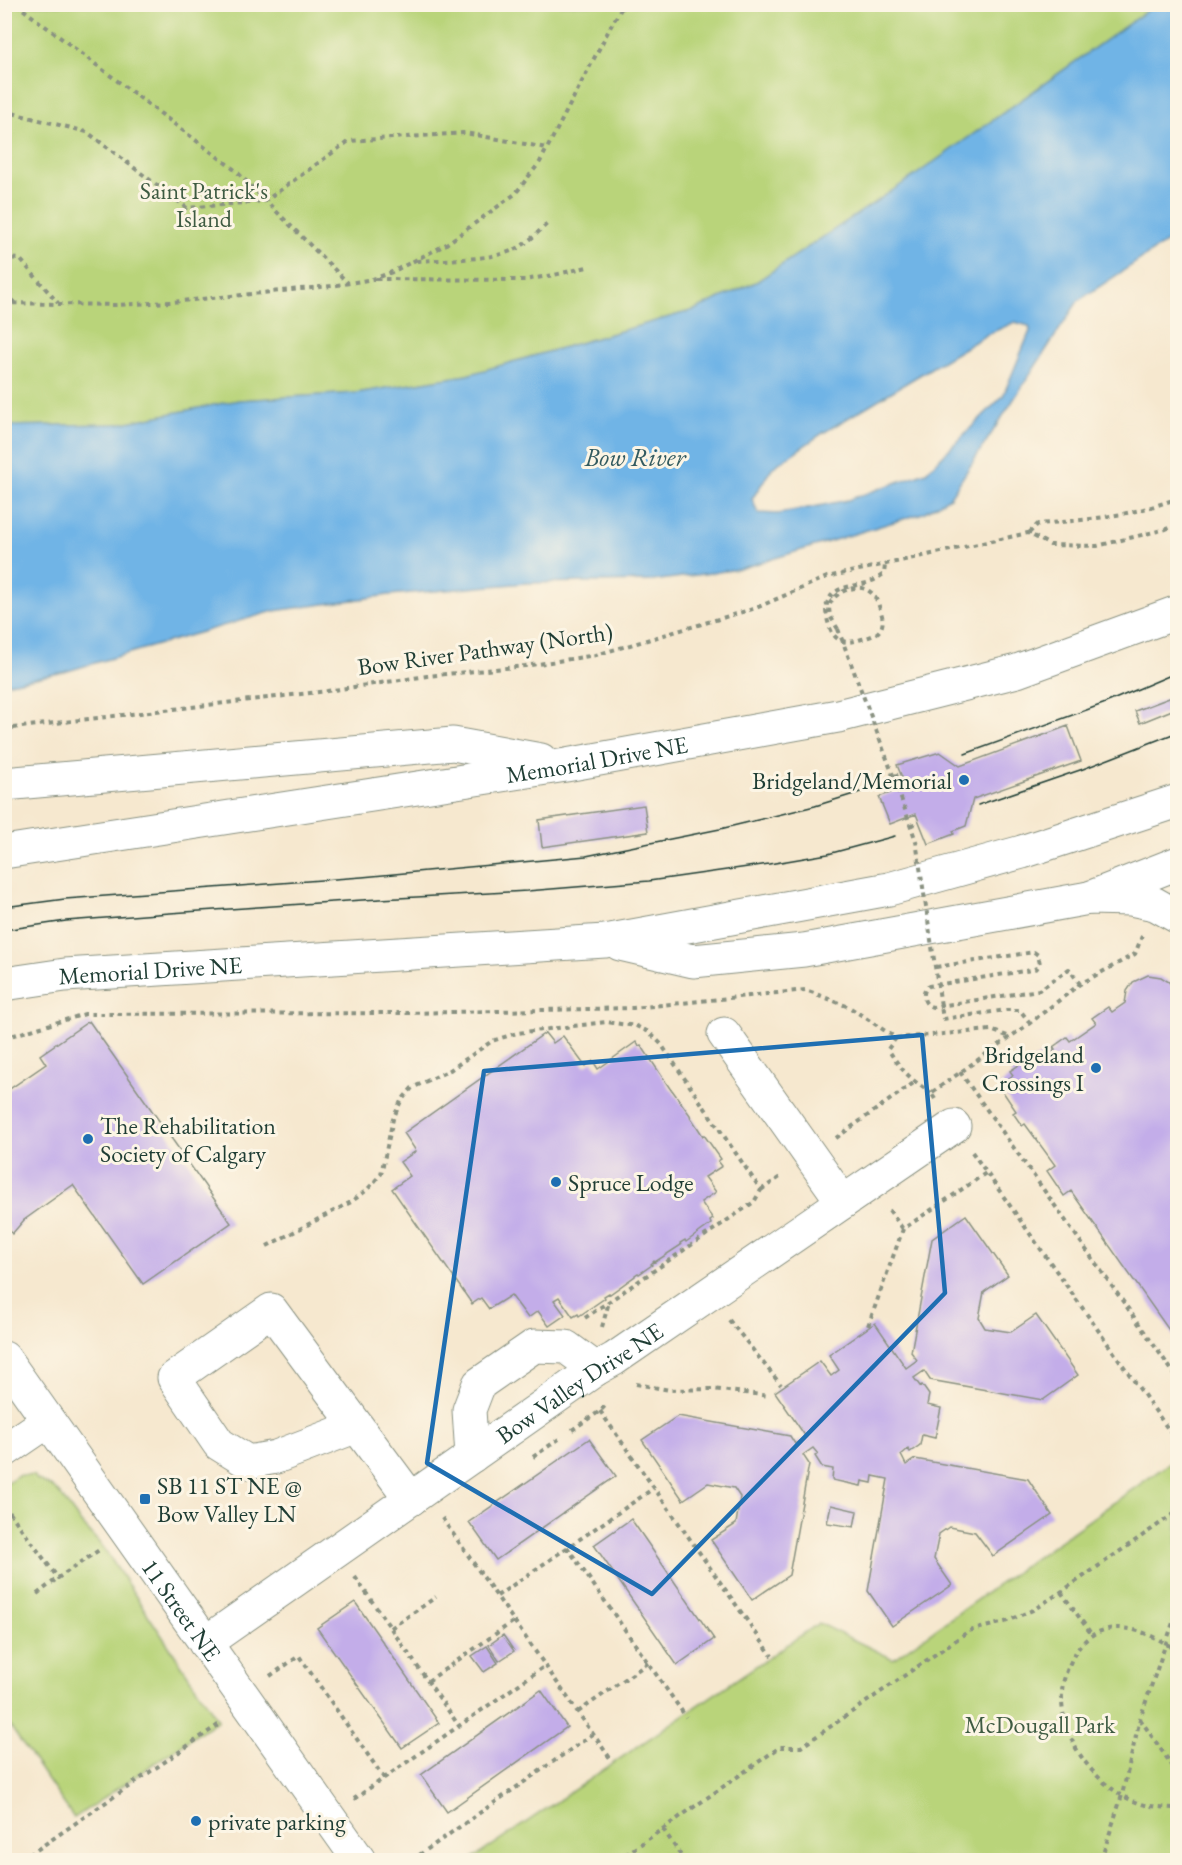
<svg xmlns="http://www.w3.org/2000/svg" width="1182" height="1865" font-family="'EB Garamond',serif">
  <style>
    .green { fill: #b9d47a; stroke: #6c8857; stroke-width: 1.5 }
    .water { fill: #70b4e6; stroke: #48788d; stroke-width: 1.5; fill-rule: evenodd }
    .building { fill: #c3ade9 }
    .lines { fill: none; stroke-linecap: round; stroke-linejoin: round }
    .minor-casing { stroke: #8a9282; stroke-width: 35 }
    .highway-casing { stroke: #8a9282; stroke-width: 35 }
    .path { stroke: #8a9282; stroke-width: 4; stroke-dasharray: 4.5 4.5; stroke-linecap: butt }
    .minor { stroke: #fff; stroke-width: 33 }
    .highway { stroke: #fff; stroke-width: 33 }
    .tram { stroke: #1f3d34; stroke-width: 1.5 }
    .path-bridge { stroke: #8a9282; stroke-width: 4; stroke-dasharray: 4.5 4.5; stroke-linecap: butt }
    .marked { fill: none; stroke: #1f6fb2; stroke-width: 4.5; stroke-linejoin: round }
    .poi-dot { fill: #1f6fb2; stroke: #fcf5e5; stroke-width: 2 }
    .labels { text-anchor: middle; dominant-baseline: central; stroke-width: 6; stroke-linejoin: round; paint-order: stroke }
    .park-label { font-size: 24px; fill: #3e5b42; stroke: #fcf5e5 }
    .street-label { font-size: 24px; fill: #1f3d34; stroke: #fcf5e5 }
    .poi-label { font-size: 24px; fill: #1f3d34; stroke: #fcf5e5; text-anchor: start }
    .water-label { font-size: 26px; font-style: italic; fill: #335b60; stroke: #fcf5e5 }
  </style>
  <rect width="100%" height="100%" fill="#fcf5e5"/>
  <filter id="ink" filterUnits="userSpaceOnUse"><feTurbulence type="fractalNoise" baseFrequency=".0167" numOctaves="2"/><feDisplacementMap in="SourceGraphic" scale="12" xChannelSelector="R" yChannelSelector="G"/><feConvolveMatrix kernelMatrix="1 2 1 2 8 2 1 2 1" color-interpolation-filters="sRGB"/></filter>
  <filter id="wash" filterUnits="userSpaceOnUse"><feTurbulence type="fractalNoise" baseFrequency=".008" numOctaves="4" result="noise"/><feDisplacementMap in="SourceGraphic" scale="24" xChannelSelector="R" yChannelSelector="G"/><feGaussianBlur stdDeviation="1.35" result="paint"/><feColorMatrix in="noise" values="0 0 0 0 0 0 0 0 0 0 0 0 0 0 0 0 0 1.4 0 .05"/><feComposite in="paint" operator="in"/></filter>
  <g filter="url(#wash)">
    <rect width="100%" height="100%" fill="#f6e8cf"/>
    <path class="green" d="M4 5H1155L917 174 756 282 694 310 467 375 356 393 239 400 118 424 5 426Z
      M1177 1458V1860H471L819 1623 893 1659Z
      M18 1475 35 1476 36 1479 52 1487 59 1493 80 1522 103 1547 218 1720 74 1818 5 1719V1484Z"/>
    <path class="water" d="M1155 5H1177V235L1078 301 950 497 923 513 739 569 653 581 525 583 389 595 274 611 64 672 5 684V426L118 424 239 400 356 393 467 375 694 310 756 282 917 174ZM1015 322 1029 326 1030 331 1003 396 926 472 848 500 778 514 758 513 752 499 772 468 823 433 986 335Z"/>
    <g id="blocks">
      <path class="building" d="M1172 697 1177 708 1140 723 1135 711Z
        M1068 726 1081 761 973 799 966 826 953 831 954 834 928 844 916 814 890 824 879 797 906 787 897 765 940 752 960 766Z
        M644 805 648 832 542 847 539 820Z
        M1148 975 1161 977 1169 982 1174 990 1178 992V1343L1071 1191 1064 1196 1047 1171 1055 1165 1025 1124 1022 1126 1013 1113 1016 1111 999 1086 1013 1075 1010 1071 1025 1061 1027 1065 1042 1054 1045 1058 1055 1050 1053 1047 1067 1037 1070 1041 1096 1023 1092 1018 1108 1007 1112 1012 1125 1003 1127 991 1133 982Z
        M89 1021 231 1223 143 1284 73 1185 24 1220 12 1234 4 1219V1093L46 1064 40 1055Z
        M545 1033 553 1043 563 1036 585 1066 593 1061 598 1069 636 1042 639 1046 641 1045 671 1090H672L690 1115 691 1119H692L703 1136 704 1135 721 1159 718 1161 722 1166 705 1177 716 1192 701 1202 713 1219 710 1221 711 1224 686 1242 685 1240 680 1243 681 1245 655 1262 654 1261 651 1264 652 1265 639 1274 638 1273 635 1275V1276L610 1294 609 1293 604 1296 605 1298 579 1316 578 1314 573 1317 559 1297 554 1300 565 1315 549 1326 538 1311 528 1318 511 1295 489 1309 481 1298 472 1304 392 1189 410 1176 400 1162 416 1151 404 1133Z
        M966 1215 1008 1275 984 1292 979 1318 985 1328 1011 1332 1036 1315 1078 1375 1043 1400 930 1380 924 1371 914 1378 920 1386 922 1385 929 1395 927 1405 941 1408 935 1438 922 1435 920 1445 910 1452 908 1449 901 1455 906 1465 915 1459 1028 1479 1052 1515 993 1556 975 1532 949 1527 939 1534 934 1559 952 1585 892 1626 868 1591 888 1479 873 1476 872 1483 862 1481 861 1486 832 1480 833 1469 822 1467 815 1456 818 1454 813 1448 803 1455 809 1464 789 1575 752 1600 711 1540 736 1524 740 1497 734 1488 708 1483 683 1500 642 1440 678 1416 790 1436 795 1444 806 1437 775 1392 820 1361 831 1376 839 1370 829 1355 875 1323 906 1368 917 1360 911 1352 932 1239Z
        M589 1439 616 1476 496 1560 469 1522Z
        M831 1505 857 1511 854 1527 827 1523Z
        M631 1519 714 1639 677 1665 594 1545Z
        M355 1602 439 1723 402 1748 317 1628Z
        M503 1635 514 1651 499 1661 489 1645Z
        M487 1646 498 1663 484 1672 472 1656Z
        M541 1690 567 1727 447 1812 421 1775Z"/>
    </g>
  </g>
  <g filter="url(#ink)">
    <use href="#blocks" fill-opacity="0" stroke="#8a9282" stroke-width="1.5"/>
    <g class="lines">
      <defs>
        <g id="minor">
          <path d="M1089 898 1178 863"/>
          <path d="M724 1034 843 1202"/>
          <path id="s1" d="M4 1358 359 1860"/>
          <path d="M357 1426 276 1457 248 1462 219 1444 174 1378 271 1310 411 1499"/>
          <path d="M4 1451 48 1421"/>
          <path d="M472 1456 469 1410 479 1384 534 1346 566 1347 596 1369"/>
          <path id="s2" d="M205 1643 596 1369 614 1359 954 1126"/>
        </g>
        <g id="highway">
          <path d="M4 784 453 744 541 760"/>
          <path id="s3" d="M4 852 566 765 838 716 1017 671 1178 612"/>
          <path d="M620 944 693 961 804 950 1089 898 1131 899 1155 904 1178 917"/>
          <path id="s4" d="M4 984 65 975 605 941 889 889 1022 852 1178 801"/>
        </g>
      </defs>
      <use href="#minor" class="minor-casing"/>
      <use href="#highway" class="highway-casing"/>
      <path class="path" d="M16 4 235 170 348 283
        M4 111 87 132 187 208 265 201 349 141 465 133 547 148
        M4 258 20 259 58 303
        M417 261C446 259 487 261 514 250 527 244 537 233 547 224
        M376 279 525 280 554 275 587 267
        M4 294 15 303
        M4 303 115 305 172 302 331 286 373 279 392 272 445 245 515 194 540 162 612 24 624 4
        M1029 533 1038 524C1088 520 1131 516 1178 498
        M838 629C833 621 827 613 830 604 835 591 859 583 869 591 874 594 877 600 879 606 881 613 885 620 881 628 878 635 869 637 862 639 841 646 832 640 827 618 825 609 826 600 834 593 843 585 861 586 872 581 877 579 880 576 884 574L885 565
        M4 729 327 691 427 676 525 666 596 655 756 608 827 577 1028 533 1050 545 1097 546 1166 529 1178 524
        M894 776 900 774
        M911 825 919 823
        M936 967 1034 952 1038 955 1040 964 1037 968 1031 970 929 986C921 991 922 1005 933 1007L1039 990 1069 969 1080 984
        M943 1019 1006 1010H1020L1030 1023
        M4 1038 85 1014 408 1013 633 1008 806 990 849 1007 896 1038 991 1030 1010 1037
        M896 1038 888 1049C901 1070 910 1079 931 1093
        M960 1072 1178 1379
        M935 1099 931 1093 1030 1023 1080 984 1135 954 1142 936
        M836 1138 915 1082
        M972 1152 1178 1443
        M761 1190 783 1175
        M889 1210 903 1229
        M267 1246 351 1202 367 1190 381 1174 393 1119 401 1101 412 1088 450 1070 492 1041 517 1033 606 1022 636 1026 649 1032 661 1044 761 1190 754 1202 582 1320
        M729 1320 781 1385
        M868 1326 903 1229 986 1173
        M602 1327 609 1302
        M636 1384 670 1390 712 1389 770 1396
        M600 1411 772 1656
        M572 1430 600 1411 607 1404
        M533 1457 559 1439
        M4 1505 58 1578 99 1550
        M442 1518 612 1761
        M567 1547 686 1717
        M355 1577 459 1726
        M1061 1592 1092 1635
        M37 1594 58 1578
        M497 1596 654 1488
        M391 1628 436 1597
        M1178 1652C1144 1626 1095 1612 1072 1659 1066 1672 1061 1684 1062 1699 1062 1742 1097 1787 1136 1802 1147 1807 1161 1807 1173 1808L1178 1807
        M270 1676 299 1656 384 1778
        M428 1681 514 1621
        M578 1712 648 1663
        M1140 1719 1178 1774
        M354 1799 545 1666
        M663 1829 684 1860
        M22 1860 221 1723
        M412 1860 593 1734
        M618 1860 780 1747H801L969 1631 1005 1622 1033 1610 1061 1592 1178 1511
        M1101 1860 1122 1795 1140 1719 1178 1608"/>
      <use href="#minor" class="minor"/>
      <use href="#highway" class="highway"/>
      <path class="tram" d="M965 754 1103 704 1178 672
        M978 805 1083 769 1178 732
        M4 907 65 899 362 877 586 856 720 829 815 806 883 785
        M4 930 66 921 170 913 362 900 527 891 649 881 769 864 828 854 895 836"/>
      <path class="path-bridge" d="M838 629 890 767 916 841 943 1019"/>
    </g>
  </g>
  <path class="marked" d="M922 1035 945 1293 652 1594 427 1463 484 1071Z"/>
  <g class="poi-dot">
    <circle cx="964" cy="780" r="6"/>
    <circle cx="1096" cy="1068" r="6"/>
    <circle cx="88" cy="1139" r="6"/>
    <circle cx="556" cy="1182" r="6"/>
    <rect x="139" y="1493" width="12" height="12" rx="3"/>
    <circle cx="196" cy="1821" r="6"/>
  </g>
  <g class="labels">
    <g class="park-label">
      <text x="204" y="190">Saint Patrick's<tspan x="204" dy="28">Island</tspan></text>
      <text x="1040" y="1724">McDougall Park</text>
    </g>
    <g class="street-label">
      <text transform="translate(485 649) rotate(-8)">Bow River Pathway (North)</text>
      <text stroke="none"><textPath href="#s3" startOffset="600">Memorial Drive NE</textPath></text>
      <text stroke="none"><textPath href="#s4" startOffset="147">Memorial Drive NE</textPath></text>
      <text stroke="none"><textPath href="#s2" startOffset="456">Bow Valley Drive NE</textPath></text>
      <text stroke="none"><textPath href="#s1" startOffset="308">11 Street NE</textPath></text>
    </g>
    <g class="poi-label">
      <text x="952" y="780" text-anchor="end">Bridgeland/Memorial</text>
      <text x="1084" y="1054" text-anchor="end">Bridgeland<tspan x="1084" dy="28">Crossings I</tspan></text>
      <text x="100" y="1125">The Rehabilitation<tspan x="100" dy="28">Society of Calgary</tspan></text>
      <text x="568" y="1182">Spruce Lodge</text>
      <text x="157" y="1485">SB 11 ST NE @<tspan x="157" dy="28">Bow Valley LN</tspan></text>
      <text x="208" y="1821">private parking</text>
    </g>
    <g class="water-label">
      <text x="635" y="457">Bow River</text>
    </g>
  </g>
  <rect width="1182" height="1865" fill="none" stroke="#fcf5e5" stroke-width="24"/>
</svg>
